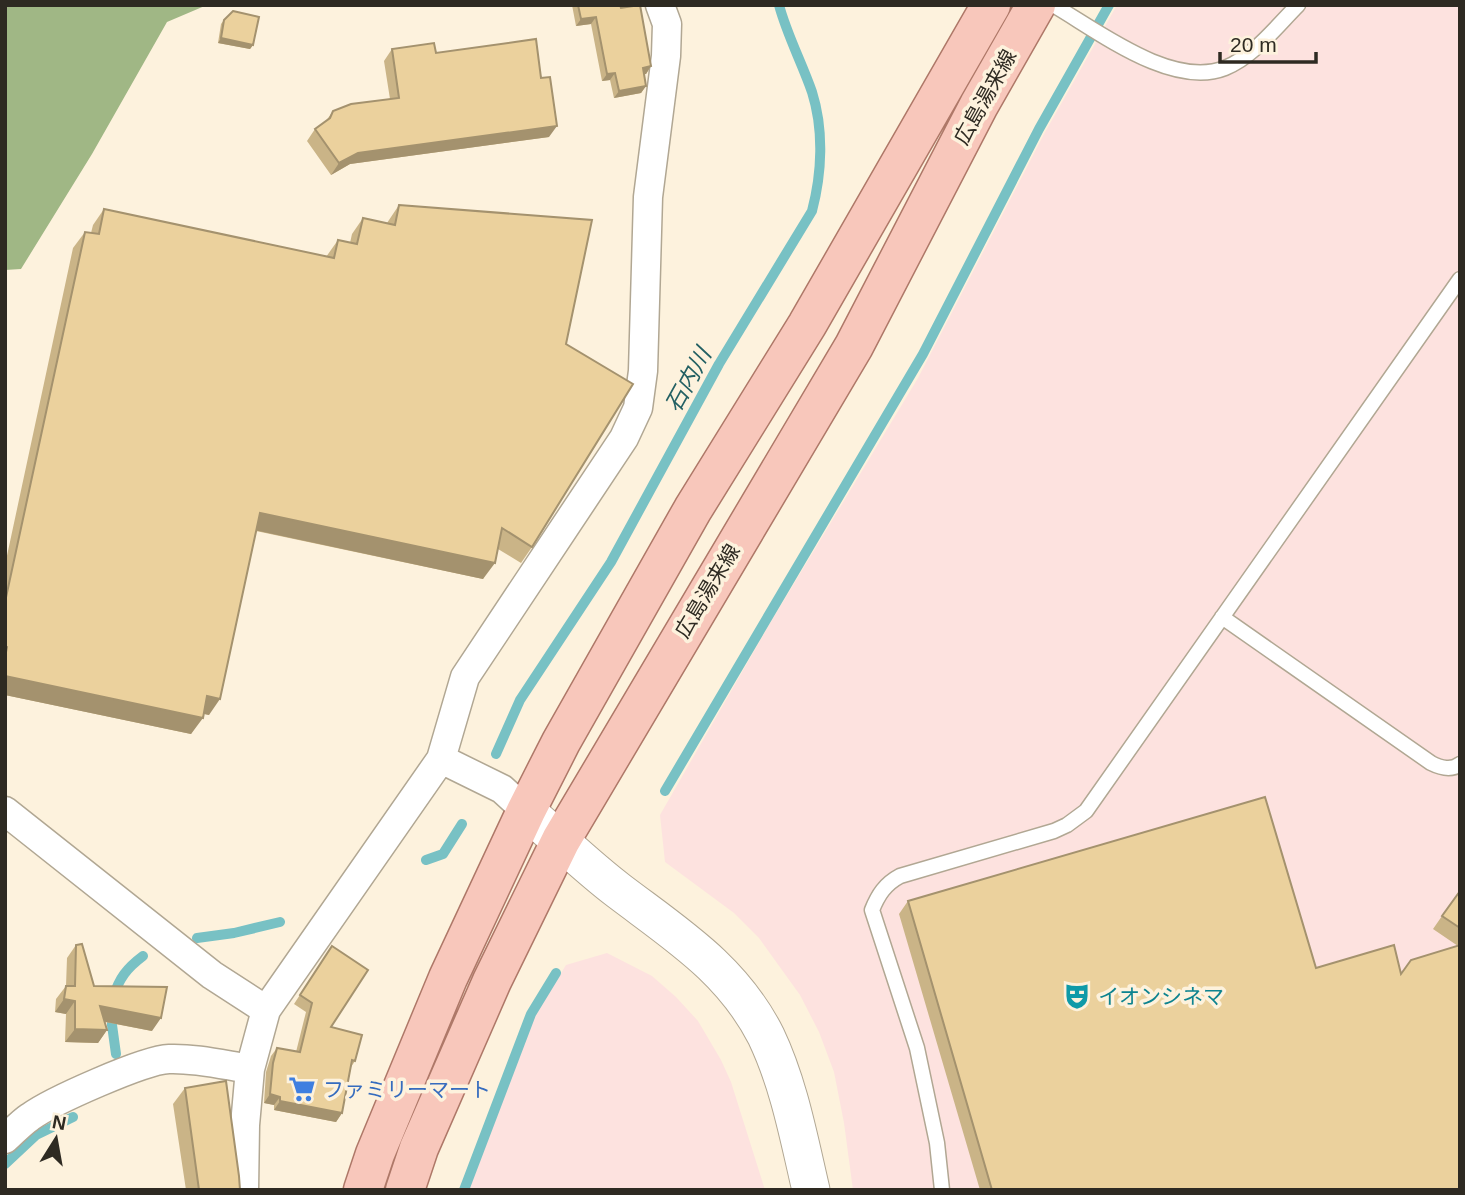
<svg xmlns="http://www.w3.org/2000/svg" width="1465" height="1195" font-family="Helvetica,'Noto Sans JP',sans-serif">
  <style>
    .commercial { fill: #fde2df }
    .forest { fill: #a0b785 }
    .lines { fill: none; stroke-linecap: round; stroke-linejoin: round }
    .stream { stroke: #78c1c4; stroke-width: 10 }
    .service-casing { stroke: #b1a793; stroke-width: 17 }
    .minor-casing { stroke: #b1a793; stroke-width: 31 }
    .tertiary-casing { stroke: #b1a793; stroke-width: 39 }
    .primary-casing { stroke: #ae7868; stroke-width: 41 }
    .service { stroke: #fff; stroke-width: 14 }
    .minor { stroke: #fff; stroke-width: 28 }
    .tertiary { stroke: #fff; stroke-width: 37 }
    .primary { stroke: #f8c7bb; stroke-width: 38 }
    .wall { fill: #cab487 }
    .shaded-wall { fill: #a4926e }
    .building { fill: #ebd19d; stroke: #a4926e; stroke-width: 2 }
    .labels { text-anchor: middle; dominant-baseline: central; stroke-width: 7; stroke-linejoin: round; paint-order: stroke }
    .street-label { font-size: 21px; fill: #2e2a22; stroke: #fdf2dd }
    .culture-label { font-size: 21px; fill: #0d838f; stroke: #fdf2dd; text-anchor: start }
    .shop-label { font-size: 21px; fill: #366cbe; stroke: #fdf2dd; text-anchor: start }
    .water-label { font-size: 23px; font-style: italic; fill: #236063; stroke: #fdf2dd }
  </style>
  <rect width="100%" height="100%" fill="#fdf2dd"/>
  <path class="commercial" d="M1117 5H1460V1190H853L844 1123 834 1072 819 1032 800 995 759 938 734 913 665 862 660 815 769 625 918 378 1044 134Z
    M607 953 652 976 676 997 698 1021 721 1060 731 1082 765 1190H469L534 1017 566 965Z"/>
  <path class="forest" d="M5 5H207L167 22 92 154 21 269 5 270Z"/>
  <g class="lines">
    <path class="stream" d="M496 754 520 700 611 562 719 364 812 211C822 173 824 130 812 92 802 63 787 35 779 5
      M665 791 923 354 1039 129 1109 5
      M426 860 443 854 462 824
      M197 938 234 933 280 922
      M113 998C119 978 127 968 143 956
      M112 1013V1025L116 1054
      M5 1164 36 1135 73 1117
      M464 1190 531 1014 556 973"/>
    <defs>
      <path id="service" d="M1053 5C1098 31 1172 89 1225 68 1253 57 1277 26 1298 5
        M1222 617 1431 763C1441 768 1451 771 1460 764
        M942 1190 937 1143 917 1048 872 910C878 895 885 884 900 876L1054 831 1067 825 1086 811 1460 279"/>
      <path id="minor" d="M441 759 502 789 526 811
        M5 811 212 975 266 1010
        M5 1139C13 1132 21 1123 30 1117 52 1101 144 1060 169 1059 196 1058 224 1065 250 1069
        M244 1190 245 1125 250 1069 266 1010 441 759 465 677 624 438 638 408 643 371 648 197 666 56 667 24 660 5"/>
      <path id="tertiary" d="M526 811C557 837 587 867 619 891 677 935 732 969 766 1036 789 1084 799 1139 811 1190"/>
      <path id="primary" d="M363 1190 375 1154 448 978 526 811 561 742 693 509 807 325 991 5
        M405 1190 419 1148 492 981 561 840 854 346 979 105 1036 5"/>
    </defs>
    <use href="#service" class="service-casing"/>
    <use href="#minor" class="minor-casing"/>
    <use href="#tertiary" class="tertiary-casing"/>
    <use href="#primary" class="primary-casing"/>
    <use href="#service" class="service"/>
    <use href="#minor" class="minor"/>
    <use href="#tertiary" class="tertiary"/>
    <use href="#primary" class="primary"/>
  </g>
  <path class="wall" d="M572 5H620L651 66 646 74H644L646 86 641 93 614 98 610 80 602 81 591 24 576 26Z
    M224 20 253 45 250 49 218 43 221 24Z
    M392 49 436 53 549 137 350 164 331 175 307 141 315 129 326 121 333 111 390 99 384 61Z
    M399 205 566 344 532 547 521 563 498 549 483 579 256 531 209 715 204 714 191 734 5 695V565L73 248 85 232 91 233 93 225 104 209 326 257 338 240 350 243 352 234 363 218 387 223Z
    M1460 890V1190H980L899 914 908 901 1316 968 1401 974 1458 946 1433 929Z
    M76 945 94 986 152 1031 105 1022 107 1030 98 1043 65 1042 66 1014 55 1012 56 999 66 986 67 958Z
    M332 946 331 1027 355 1061 351 1067 342 1113 336 1122 274 1110V1105L264 1103 266 1072 271 1056 277 1048 296 1052 306 1012 294 1004Z
    M185 1088 240 1190H186L173 1104Z"/>
  <path class="shaded-wall" d="M596 17 591 24 576 26 581 19Z
    M221 38 253 45 250 49 218 43Z
    M651 66 646 74 638 75 643 68Z
    M615 73 610 80 602 81 607 74Z
    M646 86 641 93 614 98 619 91Z
    M557 126 549 137 350 164 331 175 339 163 358 153Z
    M260 513 495 563 483 579 249 529Z
    M5 676 203 718 191 734 5 695Z
    M207 696 220 699 209 715 196 712Z
    M64 999 75 1001 66 1014 55 1012Z
    M100 1006 161 1018 152 1031 91 1019Z
    M75 1029 107 1030 98 1043 65 1042Z
    M270 1094 280 1097 274 1105 264 1103Z
    M280 1101 342 1113 336 1122 274 1110Z"/>
  <path class="building" d="M578 5H620L621 8 640 5 651 66 643 68 646 86 619 91 615 73 607 74 596 17 581 19Z
    M233 11 259 17 253 45 221 38 224 20Z
    M536 39 541 78 550 77 557 126 358 153 339 163 315 129 330 118 333 111 351 104 399 98 392 49 434 43 436 53Z
    M399 205 592 220 566 344 633 384 532 547 502 528 495 563 260 513 220 699 207 696 203 718 5 676V657L7 647 5 646V602L85 232 99 234 104 209 334 258 338 240 357 244 363 218 395 225Z
    M1265 797 1316 968 1394 945 1401 974 1411 960 1460 945V1190H992L908 901Z
    M1460 891V928L1442 916Z
    M82 944 94 986 167 987 161 1018 100 1006 107 1030 75 1029V1001L64 999 66 986H75L76 945Z
    M332 946 368 970 331 1027 362 1035 355 1061 352 1060 342 1113 280 1101V1097L270 1094 273 1063 277 1048 300 1052 312 1003 300 995Z
    M226 1081 239 1176 240 1190H199L185 1088Z"/>
  <defs>
    <symbol id="theatre-bare" viewBox="-9 -9 18 18"><path d="M-5-5.5Q0-4 5-5.5V0Q5 5 0 6Q-5 5-5 0ZM-3.3-2.5H-1v1.5H-3.3ZM1-2.5H3.3v1.5H1ZM-2.8 1Q0 5.5 2.8 1Z" fill="#0f9aa8" stroke="#fdf2dd" stroke-width="2.5" paint-order="stroke"/></symbol>
    <symbol id="supermarket-bare" viewBox="-9 -9 18 18"><path d="M-6-5.5h2.5l.6 2H6L4.5 2H-2.5L-4.4-4H-6ZM-1.5 3.2a1.3 1.3 0 1 0 .1 0ZM3 3.2a1.3 1.3 0 1 0 .1 0Z" fill="#3f7fe0" stroke="#fdf2dd" stroke-width="2.5" paint-order="stroke"/></symbol>
  </defs>
  <g fill-rule="evenodd">
    <use href="#theatre-bare" x="1058" y="977" width="38" height="38"/>
    <use href="#supermarket-bare" x="283" y="1070" width="38" height="38"/>
  </g>
  <g class="labels">
    <g class="street-label">
      <text transform="translate(985 97) rotate(-61)">広島湯来線</text>
      <text transform="translate(707 591) rotate(-59)">広島湯来線</text>
    </g>
    <g class="culture-label">
      <text x="1098" y="996">イオンシネマ</text>
    </g>
    <g class="shop-label">
      <text x="323" y="1089">ファミリーマート</text>
    </g>
    <g class="water-label">
      <text transform="translate(688 380) rotate(-61)">石内川</text>
    </g>
  </g>
  <rect width="1465" height="1195" fill="none" stroke="#2e2a22" stroke-width="14"/>
  <g transform="translate(56 1139) rotate(11)" stroke="#fdf2dd" stroke-width="5" paint-order="stroke">
  <path d="M0-5L12 26L0 18L-12 26Z" fill="#2e2a22"/>
  <text y="-10" font-size="19" font-weight="bold" text-anchor="middle" fill="#2e2a22">N</text>
  </g>
  <path d="M1220 52v10h96v-10" fill="none" stroke="#2e2a22" stroke-width="3.5"/>
  <text x="1230" y="52" font-size="21" fill="#2e2a22" stroke="#fdf2dd" stroke-width="5" paint-order="stroke">20 m</text>
</svg>
